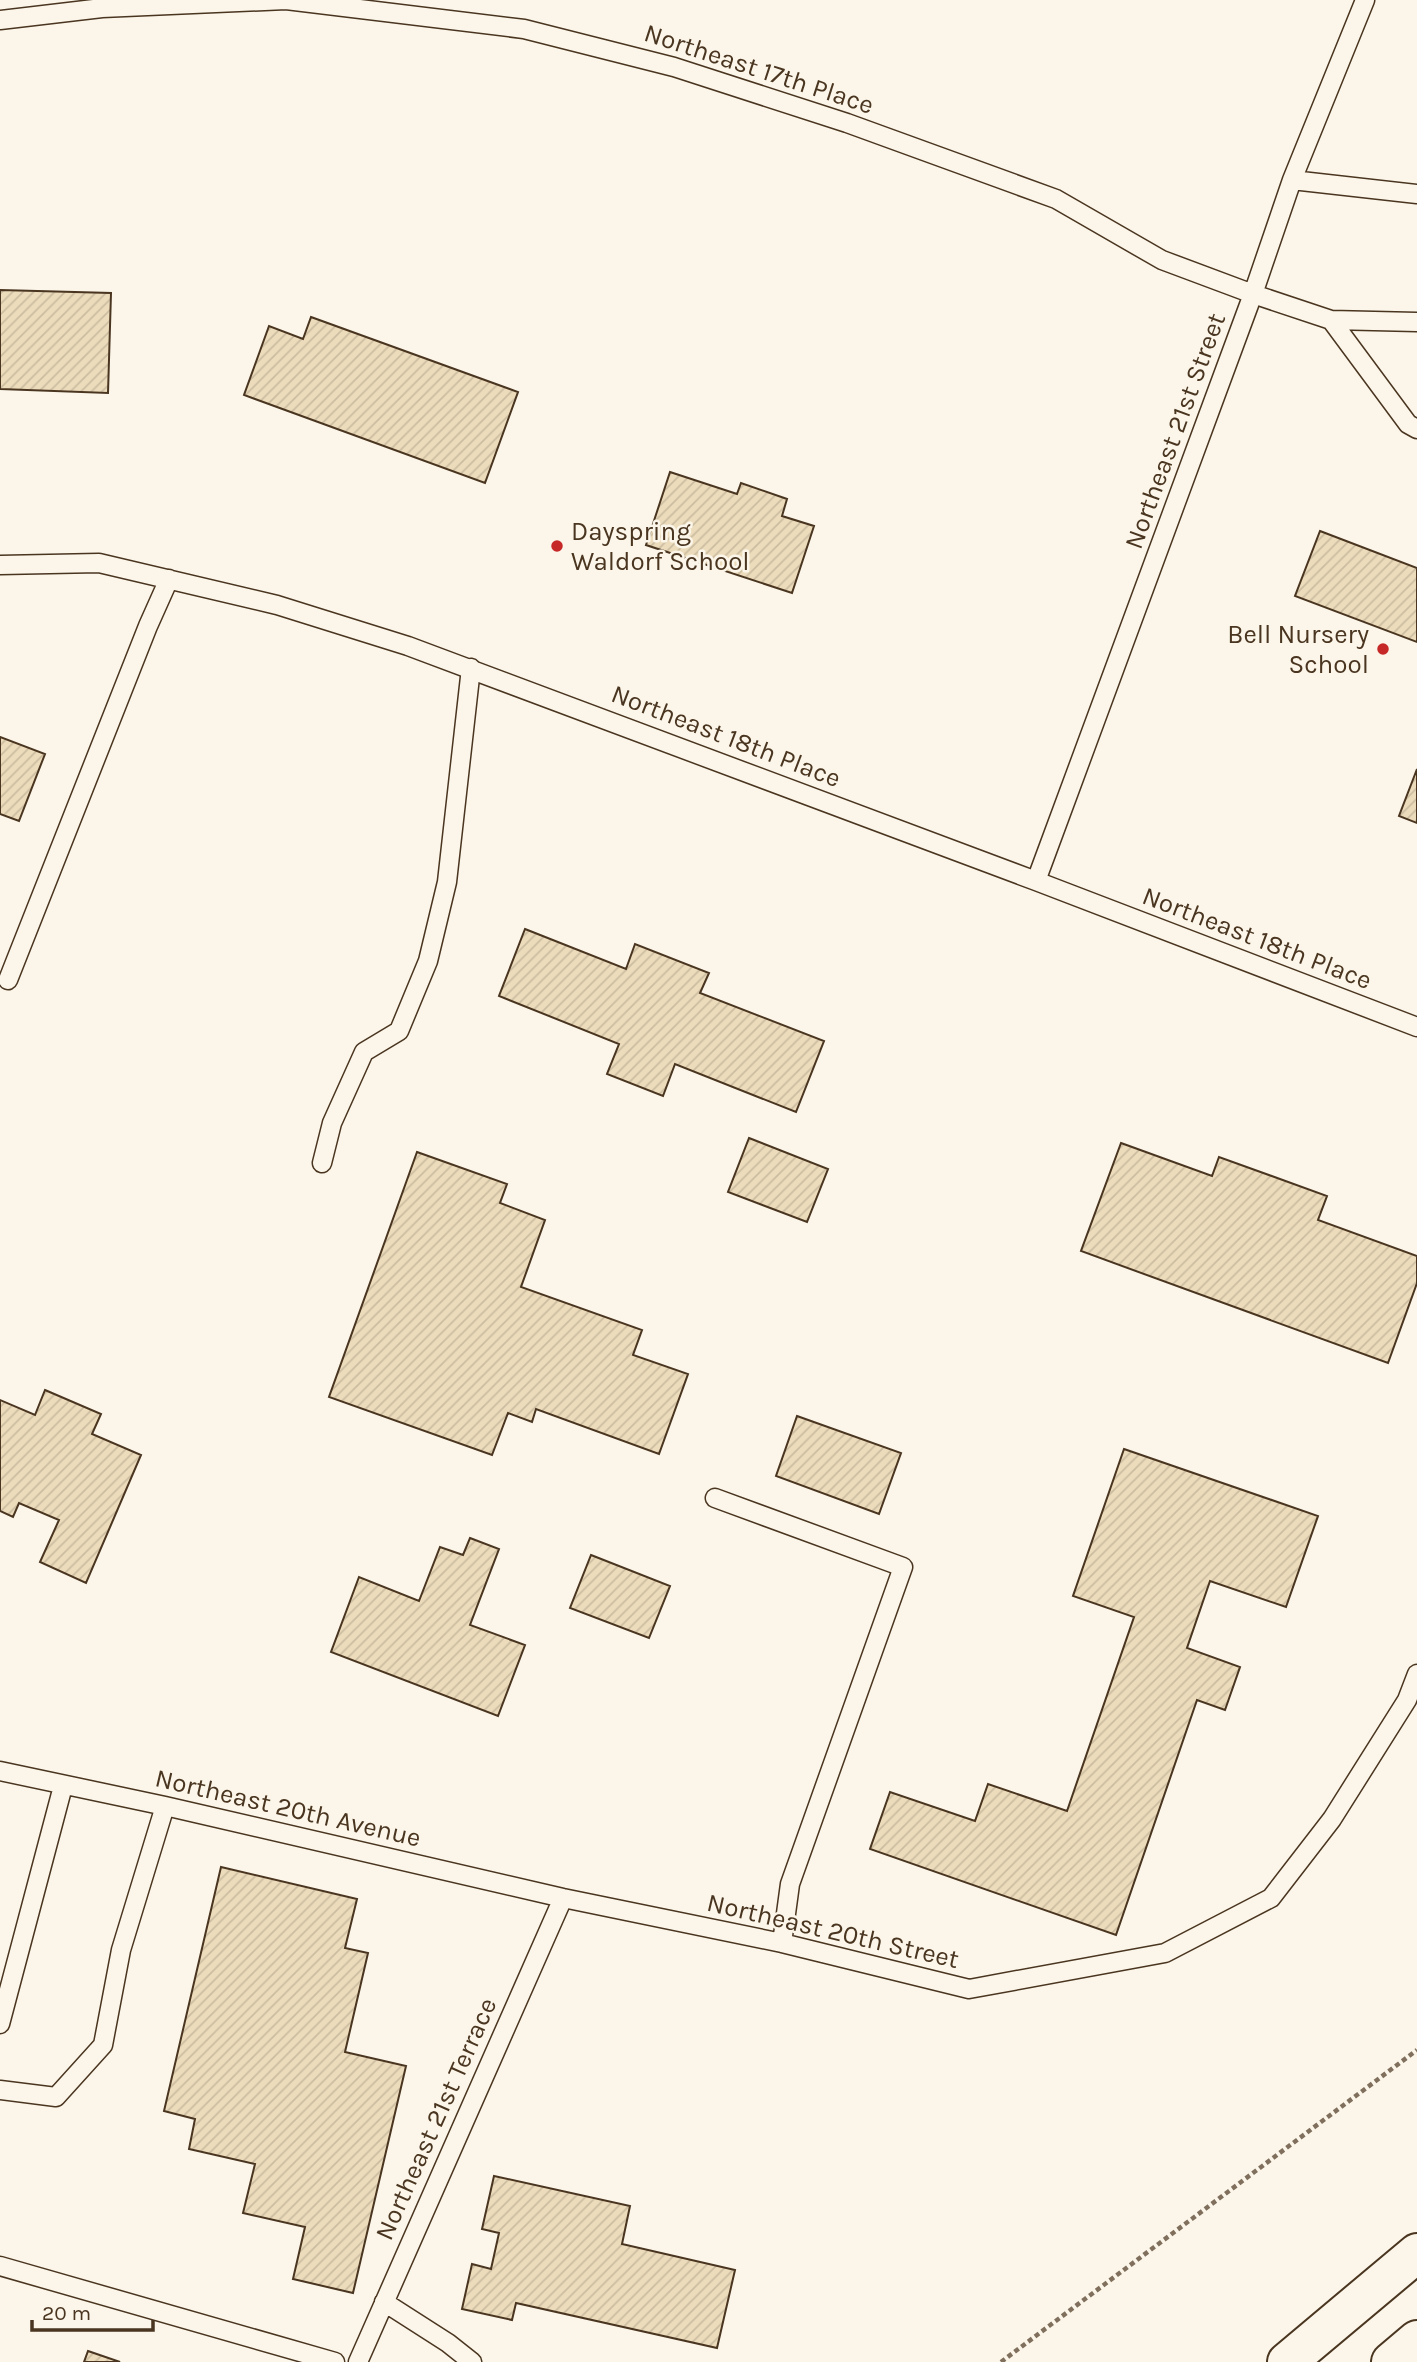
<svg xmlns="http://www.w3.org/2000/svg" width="1417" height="2362" font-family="Karla,sans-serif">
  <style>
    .building { fill: url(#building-hatch); stroke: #4a3520; stroke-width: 2 }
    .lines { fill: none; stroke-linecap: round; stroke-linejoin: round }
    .lane-casing { stroke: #4a3520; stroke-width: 21 }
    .highway-casing { stroke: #4a3520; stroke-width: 42 }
    .path { stroke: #7f6f5c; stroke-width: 4.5; stroke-dasharray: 5 3.5; stroke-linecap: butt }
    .lane { stroke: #fbf6e9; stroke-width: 18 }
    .highway { stroke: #fbf6e9; stroke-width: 38 }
    .poi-dot { fill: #c62828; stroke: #fbf6e9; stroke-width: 2.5 }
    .labels { text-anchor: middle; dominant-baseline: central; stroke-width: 5; stroke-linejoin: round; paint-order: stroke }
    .street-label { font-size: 26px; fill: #4a3520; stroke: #fbf6e9 }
    .poi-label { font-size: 26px; fill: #4a3520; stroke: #fbf6e9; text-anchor: start }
  </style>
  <defs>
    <pattern id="building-hatch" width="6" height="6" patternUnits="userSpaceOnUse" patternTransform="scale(1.75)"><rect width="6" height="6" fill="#ecdcbc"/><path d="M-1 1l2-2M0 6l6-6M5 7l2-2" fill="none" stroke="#ccbda1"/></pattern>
  </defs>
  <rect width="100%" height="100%" fill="#fbf6e9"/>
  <path class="building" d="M0 290 111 293 108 393 0 389Z
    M311 317 518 392 485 483 244 395 269 326 303 339Z
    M670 472 737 494 741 483 787 499 782 516 814 526 792 593 646 545Z
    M1320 531 1417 568V642L1295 596Z
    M0 737 45 754 19 821 0 814Z
    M1417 769V823L1399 816Z
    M525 929 626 969 635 944 709 973 700 993 824 1041 796 1112 675 1064 663 1096 607 1074 619 1044 499 996Z
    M749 1138 828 1169 807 1222 728 1192Z
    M1121 1143 1212 1176 1219 1157 1327 1196 1318 1220 1417 1256V1283L1388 1363 1081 1251Z
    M417 1152 507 1184 500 1203 545 1220 521 1287 642 1330 633 1355 688 1374 659 1454 536 1409 532 1422 508 1413 492 1455 329 1397Z
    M45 1390 101 1414 92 1434 141 1455 86 1583 40 1562 59 1520 19 1503 13 1517 0 1511V1400L35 1415Z
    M797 1416 901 1453 879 1514 776 1476Z
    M1124 1449 1318 1516 1286 1607 1210 1581 1187 1648 1240 1667 1225 1710 1197 1700 1116 1935 870 1849 890 1792 975 1821 988 1784 1067 1811 1134 1617 1073 1596Z
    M470 1538 499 1549 470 1625 525 1645 498 1716 331 1652 359 1577 419 1601 440 1547 463 1555Z
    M591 1555 670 1586 649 1638 570 1608Z
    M221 1867 357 1899 345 1948 368 1953 345 2052 406 2066 353 2293 293 2279 305 2227 243 2213 255 2164 189 2149 195 2119 164 2111Z
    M494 2176 630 2206 622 2244 735 2270 717 2348 516 2303 512 2320 462 2309 472 2264 491 2269 499 2233 482 2229Z
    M88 2351 120 2362H84Z"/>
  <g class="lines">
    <defs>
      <path id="lane" d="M0 20 102 8 286 0 524 29 674 67 847 123 1056 199 1162 260 1253 294 1331 320 1408 424 1417 429
        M1292 180 1417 194
        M1331 320 1417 322
        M0 565 99 563 277 605 408 646 1036 881 1417 1027
        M1036 881 1253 294 1292 180 1365 0
        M8 980 148 626 169 579
        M322 1163 332 1123 364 1052 399 1031 428 961 447 882 471 668
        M715 1498 903 1567 790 1884 782 1943
        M0 1771 165 1806 563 1898 782 1943 969 1989 1165 1953 1271 1898 1332 1819 1407 1700 1417 1674
        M0 2024 63 1786
        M0 2090 56 2097 103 2045 121 1950 165 1806
        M0 2266 335 2362
        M384 2302 448 2343 472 2362
        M358 2362 563 1898"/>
      <path id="highway" d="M1287 2362 1417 2253
        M1391 2362 1417 2340"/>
    </defs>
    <use href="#lane" class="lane-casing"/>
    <use href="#highway" class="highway-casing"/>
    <path class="path" d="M1001 2362 1417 2050"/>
    <use href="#lane" class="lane"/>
    <use href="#highway" class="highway"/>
  </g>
  <g class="poi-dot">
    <circle cx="557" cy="546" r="7"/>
    <circle cx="1383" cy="649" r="7"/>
  </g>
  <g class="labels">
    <g class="street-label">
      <text transform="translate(759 69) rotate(18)">Northeast 17th Place</text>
      <text transform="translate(1175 431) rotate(-70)">Northeast 21st Street</text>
      <text transform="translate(726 736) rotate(21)">Northeast 18th Place</text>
      <text transform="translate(1257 938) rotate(21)">Northeast 18th Place</text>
      <text transform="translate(288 1808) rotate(13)">Northeast 20th Avenue</text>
      <text transform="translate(833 1931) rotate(13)">Northeast 20th Street</text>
      <text transform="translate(436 2119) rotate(-66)">Northeast 21st Terrace</text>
    </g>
    <g class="poi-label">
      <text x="571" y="531">Dayspring<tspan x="571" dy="30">Waldorf School</tspan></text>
      <text x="1369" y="634" text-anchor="end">Bell Nursery<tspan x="1369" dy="30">School</tspan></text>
    </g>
  </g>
  <path d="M32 2320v10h121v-10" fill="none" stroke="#4a3520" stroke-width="3.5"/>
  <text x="42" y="2320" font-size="21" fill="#4a3520" stroke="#fbf6e9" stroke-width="5" paint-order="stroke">20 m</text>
</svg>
